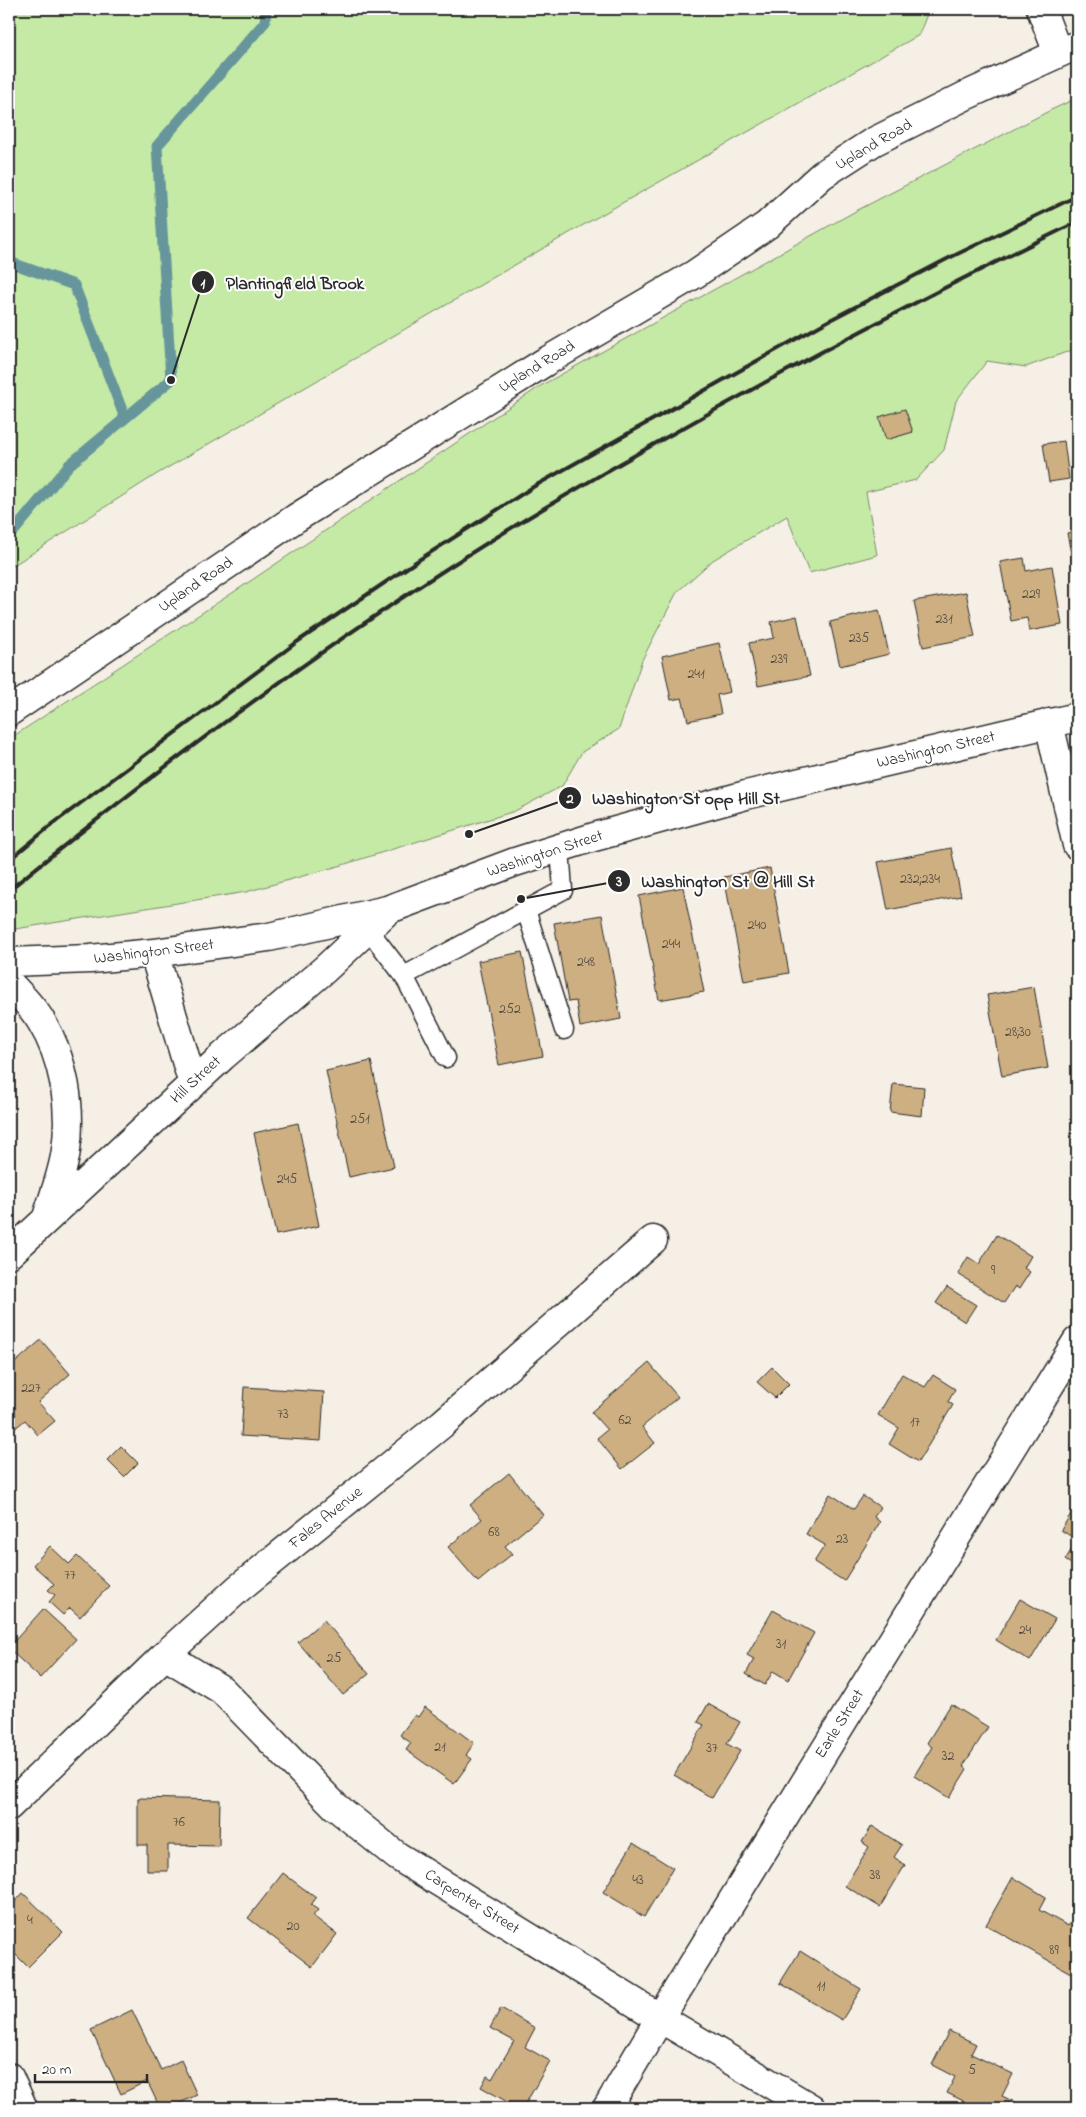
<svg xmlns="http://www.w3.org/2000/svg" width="1086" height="2117" font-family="'Indie Flower',sans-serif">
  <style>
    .green { fill: #c5eaa5; stroke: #788a68 }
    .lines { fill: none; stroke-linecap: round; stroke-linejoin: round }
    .stream { stroke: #66969c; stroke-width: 11 }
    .building { fill: #cdaf82; stroke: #2b2b2b }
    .service-casing { stroke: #2b2b2b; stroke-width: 21 }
    .minor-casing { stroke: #2b2b2b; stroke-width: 31 }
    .tertiary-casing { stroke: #2b2b2b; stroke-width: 31 }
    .secondary-casing { stroke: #2b2b2b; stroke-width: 31 }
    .service { stroke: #fff; stroke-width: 18 }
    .minor { stroke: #fff; stroke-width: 28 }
    .tertiary { stroke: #fff; stroke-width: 28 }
    .secondary { stroke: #fff; stroke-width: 28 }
    .rail { stroke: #2b2b2b; stroke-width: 4 }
    .labels { text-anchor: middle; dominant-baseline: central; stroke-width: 4; stroke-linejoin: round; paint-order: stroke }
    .number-label { font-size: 14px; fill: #544c41 }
    .street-label { font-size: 16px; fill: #2b2b2b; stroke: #fff }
    .leader { fill: none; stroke: #2b2b2b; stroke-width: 2 }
    .callout-dot { fill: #2b2b2b; stroke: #fff; stroke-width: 2 }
    .mark-label { font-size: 15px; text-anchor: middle; font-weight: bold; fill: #fff }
    .callout-label { font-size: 18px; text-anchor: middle; font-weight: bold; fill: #2b2b2b; stroke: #fff; stroke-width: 4; stroke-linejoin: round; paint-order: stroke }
  </style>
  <rect width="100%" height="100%" fill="#f5efe6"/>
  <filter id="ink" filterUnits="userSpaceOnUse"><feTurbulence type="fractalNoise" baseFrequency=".02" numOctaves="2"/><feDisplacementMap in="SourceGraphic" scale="10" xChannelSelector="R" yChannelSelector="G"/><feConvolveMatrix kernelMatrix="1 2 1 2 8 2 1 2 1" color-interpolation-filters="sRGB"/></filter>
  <g filter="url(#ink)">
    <path class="green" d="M9 9H929L919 35 578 228 157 474 9 568Z
      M1077 98V340L1072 350 1026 367 987 361 956 401 944 450 916 480 866 492 877 555 809 573 787 516 713 560 677 592 642 660 619 729 582 752 562 786 515 811 342 865 246 892 9 930V739L243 586 542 385 854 212 1051 110Z"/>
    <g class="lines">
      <path class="stream" d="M9 262 74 285 125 418
        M14 531 69 465 171 380 157 146 265 22 266 9"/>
    </g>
    <path class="building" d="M905 409 913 432 886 440 879 417Z
      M1064 441 1069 479 1049 482 1043 444Z
      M1077 531V585L1067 533Z
      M1024 558 1026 571 1052 566 1062 625 1029 631 1027 618 1011 621 1000 562Z
      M966 592 975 637 923 647 914 601Z
      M879 610 889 654 840 666 830 622Z
      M797 616 810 676 758 686 749 643 774 638 771 622Z
      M719 643 730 692 717 695 721 714 688 721 682 698 671 700 662 656Z
      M951 848 961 896 888 910 878 862Z
      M770 868 789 973 744 981 724 877Z
      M683 887 704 992 659 1000 639 896Z
      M602 915 621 1019 580 1027 576 1001 568 1002 554 923Z
      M522 952 543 1056 499 1065 478 961Z
      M1034 987 1048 1068 1002 1076 987 995Z
      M371 1061 394 1167 349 1177 326 1071Z
      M893 1084 924 1087 922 1116 890 1112Z
      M298 1123 319 1226 276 1235 254 1133Z
      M997 1235 1031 1256 1024 1268 1030 1272 1019 1289 1015 1286 1004 1303 958 1274 968 1257 979 1264Z
      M947 1287 976 1305 965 1322 936 1303Z
      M41 1340 70 1374 38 1402 55 1421 38 1435 25 1420 13 1430 9 1425V1368Z
      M649 1363 678 1397 642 1427 655 1443 622 1469 597 1438 607 1430 591 1412Z
      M772 1367 789 1384 775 1398 757 1382Z
      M902 1374 925 1387 933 1375 955 1389 948 1402 953 1405 918 1462 889 1444 899 1428 878 1415Z
      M244 1387 324 1392 321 1441 241 1436Z
      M121 1446 138 1463 124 1477 107 1460Z
      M509 1473 543 1515 505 1546 512 1554 478 1582 448 1547 482 1519 470 1505Z
      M830 1494 854 1509 863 1496 880 1507 874 1517 880 1522 844 1581 814 1562 825 1545 806 1534Z
      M1077 1504V1540L1061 1530Z
      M1077 1541V1568L1065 1560Z
      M50 1546 69 1564 77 1556 109 1586 80 1617 70 1608 63 1615 49 1602 55 1595 48 1590 54 1584 33 1565Z
      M1020 1599 1055 1619 1030 1661 996 1640Z
      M43 1609 76 1639 40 1678 9 1649V1647Z
      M773 1610 814 1633 788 1680 773 1671 765 1685 746 1674 754 1659 747 1655Z
      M324 1620 369 1674 343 1695 298 1642Z
      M708 1704 740 1722 727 1744 740 1751 712 1798 674 1775 704 1725 698 1722Z
      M951 1704 988 1727 963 1766 967 1769 949 1798 914 1776 932 1747 927 1743Z
      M425 1707 474 1743 466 1755 472 1759 454 1784 406 1750 411 1743 400 1735 415 1715 418 1717Z
      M138 1798 220 1800 219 1846 168 1845V1871H147V1845H138Z
      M872 1826 902 1845 894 1857 905 1865 880 1907 845 1886 869 1847 862 1842Z
      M633 1843 673 1868 644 1917 603 1892Z
      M283 1873 316 1898 311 1905 318 1910 313 1916 337 1934 312 1967 248 1918Z
      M1013 1877 1046 1897 1039 1910 1068 1926 1077 1910 1076 1976 986 1925Z
      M23 1893 63 1932 28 1967 9 1948V1908Z
      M800 1951 861 1989 842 2020 780 1983Z
      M501 2008 535 2028 525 2047 550 2061 523 2108H518L481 2087 487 2076 492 2079 514 2041 490 2028Z
      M132 2010 161 2070 181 2060 197 2095 169 2108H160L147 2081 121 2094 91 2030Z
      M949 2031 976 2044 971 2054 1013 2074 1002 2096 1017 2103 1015 2108H978L947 2093 955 2077 932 2065Z"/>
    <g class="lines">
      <defs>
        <path id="service" d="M526 910 563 890 560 848
          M368 929 404 976 446 1058
          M404 976 526 910 564 1030"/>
        <path id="minor" d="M1041 9 1058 53
          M1049 723 1077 845
          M165 1655 222 1690 335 1806 397 1856 660 2018 811 2108
          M9 1806 165 1655 239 1588 442 1424 653 1240
          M9 2077 23 2108
          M607 2108 660 2018 1077 1341"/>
        <path id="tertiary" d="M154 953 193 1084
          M9 962 90 959 154 953 269 937 387 910 515 862 594 837 746 795 1077 717
          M9 983C20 995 32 1006 41 1021 64 1058 72 1107 66 1150 63 1173 54 1195 47 1217
          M9 1254 223 1056 325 969 387 911"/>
        <path id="secondary" d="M9 712 296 518 545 362 695 274 767 225 822 175 873 142 965 96 1077 45"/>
      </defs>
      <use href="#service" class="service-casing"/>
      <use href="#minor" class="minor-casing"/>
      <use href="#tertiary" class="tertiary-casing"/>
      <use href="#secondary" class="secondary-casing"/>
      <use href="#service" class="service"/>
      <use href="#minor" class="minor"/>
      <use href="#tertiary" class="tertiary"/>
      <use href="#secondary" class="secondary"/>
      <path class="rail" d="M9 860 54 823 297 642 414 563 533 487 828 321 947 259 1077 196
        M9 890C177 753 360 618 546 507 719 404 896 310 1077 222"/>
    </g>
  </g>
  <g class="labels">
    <g class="number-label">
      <text x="1031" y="594">229</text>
      <text x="944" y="619">231</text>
      <text x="859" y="638">235</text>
      <text x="779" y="659">239</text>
      <text x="696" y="674">241</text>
      <text x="920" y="879">232;234</text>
      <text x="757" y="925">240</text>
      <text x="671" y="944">244</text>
      <text x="586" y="962">248</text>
      <text x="510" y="1009">252</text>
      <text x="1018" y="1032">28;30</text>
      <text x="360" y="1119">251</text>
      <text x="287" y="1179">245</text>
      <text x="993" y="1270">9</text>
      <text x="31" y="1388">227</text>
      <text x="283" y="1414">73</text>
      <text x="625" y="1420">62</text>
      <text x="915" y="1422">17</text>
      <text x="494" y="1532">68</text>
      <text x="842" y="1539">23</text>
      <text x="70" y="1575">77</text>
      <text x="1025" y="1630">24</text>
      <text x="781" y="1644">31</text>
      <text x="334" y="1658">25</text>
      <text x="440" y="1747">21</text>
      <text x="712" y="1748">37</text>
      <text x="948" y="1756">32</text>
      <text x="179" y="1822">76</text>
      <text x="875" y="1875">38</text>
      <text x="638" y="1880">43</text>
      <text x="30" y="1920">4</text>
      <text x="293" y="1926">20</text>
      <text x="1054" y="1950">89</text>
      <text x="821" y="1986">11</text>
      <text x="972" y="2070">5</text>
    </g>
    <g class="street-label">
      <text transform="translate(874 145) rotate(-30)">Upland Road</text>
      <text transform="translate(537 367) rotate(-31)">Upland Road</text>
      <text transform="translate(196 585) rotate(-34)">Upland Road</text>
      <text transform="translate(936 750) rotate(-13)">Washington Street</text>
      <text transform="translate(545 854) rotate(-18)">Washington Street</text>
      <text transform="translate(154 952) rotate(-7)">Washington Street</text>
      <text transform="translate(196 1080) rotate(-43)">Hill Street</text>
      <text transform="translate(326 1518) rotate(-39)">Fales Avenue</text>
      <text transform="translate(840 1724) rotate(-58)">Earle Street</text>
      <text transform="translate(472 1902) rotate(32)">Carpenter Street</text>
    </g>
  </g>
  <path class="leader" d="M171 380L203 282M469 834L570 798M521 899L619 881"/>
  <g class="callout-dot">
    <circle cx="171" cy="380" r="5"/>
    <circle cx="469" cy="834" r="5"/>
    <circle cx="521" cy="899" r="5"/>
    <circle cx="203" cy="282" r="12"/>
    <circle cx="570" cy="798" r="12"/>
    <circle cx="619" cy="881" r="12"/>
  </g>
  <g class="mark-label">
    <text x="203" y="288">1</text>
    <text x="570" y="803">2</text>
    <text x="619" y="886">3</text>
  </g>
  <g class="callout-label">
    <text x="295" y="289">Plantingfield Brook</text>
    <text x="686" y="804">Washington St opp Hill St</text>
    <text x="728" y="887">Washington St @ Hill St</text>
  </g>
  <rect width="1086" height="2117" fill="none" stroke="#fff" stroke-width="30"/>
  <rect x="15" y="15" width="1056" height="2087" fill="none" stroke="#2b2b2b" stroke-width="2" filter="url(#ink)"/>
  <path d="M35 2074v8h112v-8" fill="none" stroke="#2b2b2b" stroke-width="2.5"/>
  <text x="42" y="2074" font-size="15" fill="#2b2b2b" stroke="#ffffff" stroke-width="4" paint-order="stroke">20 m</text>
</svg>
